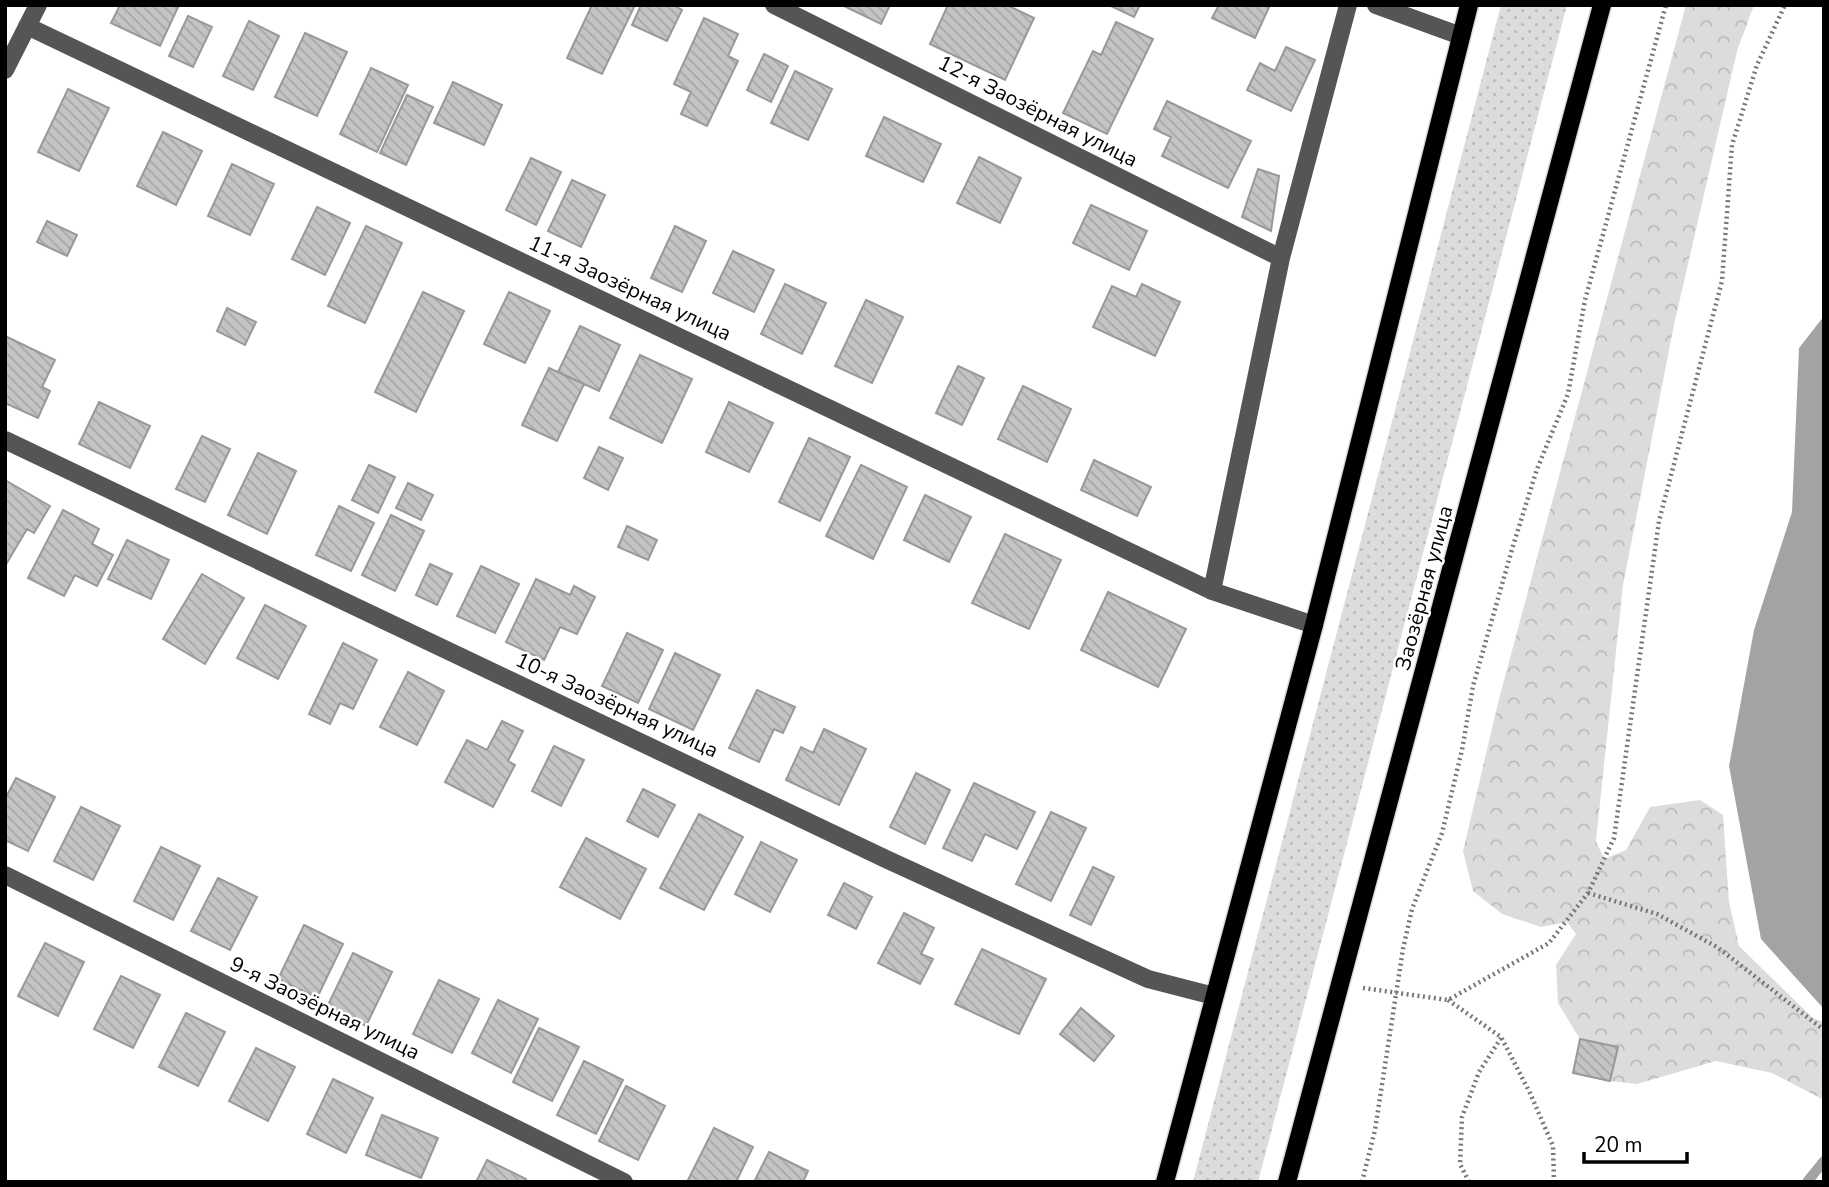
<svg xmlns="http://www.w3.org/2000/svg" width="1829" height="1187" font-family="'Nunito Sans',sans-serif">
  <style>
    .grass { fill: url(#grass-dots) }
    .forest { fill: url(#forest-crowns) }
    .water { fill: #a3a3a3 }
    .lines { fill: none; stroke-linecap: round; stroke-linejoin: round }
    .stream { stroke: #a3a3a3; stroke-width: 10 }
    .building { fill: url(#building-back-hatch); stroke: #999; stroke-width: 2 }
    .major-casing { stroke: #dbdbdb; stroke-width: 21 }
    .path { stroke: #777; stroke-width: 4.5; stroke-dasharray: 2 3.5; stroke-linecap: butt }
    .minor { stroke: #555; stroke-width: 18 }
    .major { stroke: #000; stroke-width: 18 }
    .labels { text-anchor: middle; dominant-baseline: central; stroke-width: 5; stroke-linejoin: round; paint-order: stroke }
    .street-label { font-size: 21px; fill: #000; stroke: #fff }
  </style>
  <defs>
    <pattern id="grass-dots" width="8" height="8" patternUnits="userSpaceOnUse" patternTransform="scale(1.75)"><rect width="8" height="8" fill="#dcdcdc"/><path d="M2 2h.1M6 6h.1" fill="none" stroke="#bbb" stroke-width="1.8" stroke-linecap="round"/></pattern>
    <pattern id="forest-crowns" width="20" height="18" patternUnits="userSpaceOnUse" patternTransform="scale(1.75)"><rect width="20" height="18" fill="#dcdcdc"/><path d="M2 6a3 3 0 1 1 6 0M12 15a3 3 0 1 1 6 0" fill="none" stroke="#bbb"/></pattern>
    <pattern id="building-back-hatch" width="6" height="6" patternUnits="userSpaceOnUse" patternTransform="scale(1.75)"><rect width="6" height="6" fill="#c4c4c4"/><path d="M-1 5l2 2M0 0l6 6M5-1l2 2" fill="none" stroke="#a7a7a7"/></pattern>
  </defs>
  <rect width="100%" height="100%" fill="#fff"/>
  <path class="grass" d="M1501 5H1567L1258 1182H1193Z"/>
  <path class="forest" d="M1686 5H1754L1737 51 1674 325 1623 585 1596 841 1604 859 1626 850 1650 807 1700 800 1723 815 1729 902 1739 946 1813 1018 1824 1022V1100L1772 1073 1716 1061 1637 1084 1610 1081 1618 1047 1580 1039 1558 1003 1556 965 1576 934 1567 922 1541 927 1502 914 1473 891 1463 851 1499 699Z"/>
  <path class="water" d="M1824 316V1009L1761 939 1729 766 1754 630 1792 512 1799 348Z"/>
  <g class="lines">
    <path class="stream" d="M1807 1182 1824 1161"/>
  </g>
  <path class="building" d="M120 5H179L160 46 111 23Z
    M592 5H635L602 74 567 58Z
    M641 5H673L682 10 667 41 632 25Z
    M842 5H890L881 24Z
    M948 5H1007L1034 18 1005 80 930 44Z
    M1109 5H1140L1134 17Z
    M1219 5H1270L1255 38 1212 18Z
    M188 16 212 27 193 67 169 56Z
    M704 18 738 34 728 56 738 61 707 126 681 114 691 92 674 84Z
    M249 21 279 36 253 90 223 76Z
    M1116 22 1153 39 1107 134 1063 113 1093 51 1101 55Z
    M305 33 347 52 317 116 275 97Z
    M1286 47 1315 60 1291 111 1247 90 1260 63 1275 71Z
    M764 54 788 66 771 102 747 90Z
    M371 68 408 85 377 152 340 134Z
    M795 71 832 89 808 140 771 123Z
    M453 82 502 105 484 145 434 123Z
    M68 89 109 108 79 171 38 152Z
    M407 95 433 107 406 165 380 153Z
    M1167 101 1251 141 1228 188 1162 156 1171 137 1154 129Z
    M884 117 941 144 923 182 866 156Z
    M163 132 202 151 176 205 137 186Z
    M979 157 1021 178 1000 223 957 203Z
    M531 158 561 172 536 225 506 210Z
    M232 164 274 184 250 235 208 216Z
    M1258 169 1279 176 1271 231 1242 217Z
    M572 180 605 195 581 247 548 231Z
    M1091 205 1147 231 1129 270 1073 243Z
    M317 207 350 223 325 275 292 259Z
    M47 221 77 235 67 256 37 242Z
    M366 226 402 243 365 323 328 306Z
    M675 226 706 241 682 292 651 278Z
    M733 251 774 270 754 312 713 293Z
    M785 284 826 303 802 354 761 334Z
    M1142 284 1180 302 1155 356 1093 327 1112 286 1136 297Z
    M423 292 464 311 416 412 375 392Z
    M509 292 550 311 525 363 484 344Z
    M866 300 903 317 872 383 835 366Z
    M227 308 256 322 245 345 217 331Z
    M580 326 620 345 599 391 558 372Z
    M5 336 55 360 42 387 50 391 38 418 5 403Z
    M640 355 692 379 662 443 610 418Z
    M958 366 984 378 962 425 936 413Z
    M549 368 584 384 557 441 522 425Z
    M1023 386 1071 409 1047 462 998 439Z
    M99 402 150 426 130 468 79 444Z
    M729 402 773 423 749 472 706 452Z
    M202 436 230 449 205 502 176 489Z
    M809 438 850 457 820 521 779 502Z
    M599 447 623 458 608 490 584 478Z
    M258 453 296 471 267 534 228 515Z
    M1094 460 1151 487 1137 516 1081 490Z
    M369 465 395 477 378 513 352 500Z
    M861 465 907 487 873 559 826 536Z
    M5 480 50 506 34 533 27 529 5 566Z
    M408 483 433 495 421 520 396 508Z
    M925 495 971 517 949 562 904 540Z
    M339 506 374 523 351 571 316 555Z
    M63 510 99 529 92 544 113 555 97 586 75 575 64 596 28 578Z
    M391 515 424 531 395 591 362 575Z
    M627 526 657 540 648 560 618 547Z
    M1005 534 1061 560 1029 629 972 603Z
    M127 540 169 560 151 599 108 579Z
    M430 564 452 574 437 605 416 595Z
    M481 566 519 584 495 633 457 616Z
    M202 574 244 598 205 664 163 639Z
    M536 579 570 595 574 586 595 597 577 634 560 627 544 660 506 642Z
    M1108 592 1186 629 1158 687 1081 650Z
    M265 605 306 626 278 679 237 658Z
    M627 633 663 650 638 703 602 686Z
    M343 643 377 660 353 709 340 703 330 724 309 714Z
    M675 653 720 675 693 730 649 709Z
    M408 672 444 691 417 745 380 727Z
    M757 690 795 707 783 733 774 729 759 762 729 748Z
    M502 721 523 731 508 761 515 765 493 807 445 782 467 740 487 750Z
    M824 729 866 749 839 805 786 780 801 747 813 753Z
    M554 746 584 760 561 806 532 791Z
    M916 773 950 790 925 844 890 827Z
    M16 778 55 797 28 851 5 840V799Z
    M974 783 1035 812 1017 849 985 834 972 861 943 848Z
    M643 789 675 805 658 837 627 821Z
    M81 807 120 826 93 880 54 861Z
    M1051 812 1086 828 1051 901 1016 884Z
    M699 814 743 837 704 910 660 888Z
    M586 838 646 869 620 919 560 887Z
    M761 842 797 860 770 912 735 894Z
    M161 847 200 866 173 920 134 901Z
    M1093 867 1114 877 1091 925 1070 915Z
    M218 878 257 897 230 950 191 931Z
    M844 883 872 897 856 929 828 915Z
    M904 913 934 928 921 954 933 959 920 984 878 963Z
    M304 925 343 944 317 998 278 979Z
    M45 943 84 962 58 1016 18 996Z
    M982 949 1046 979 1019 1034 955 1004Z
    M353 953 392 972 366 1026 327 1007Z
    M121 976 160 995 133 1048 94 1029Z
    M439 980 479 999 452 1053 413 1034Z
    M498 1000 538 1019 511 1073 472 1053Z
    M1081 1008 1114 1036 1094 1061 1060 1034Z
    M186 1013 225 1032 198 1086 159 1067Z
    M539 1028 579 1047 552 1101 513 1082Z
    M1580 1039 1618 1047 1610 1081 1573 1073Z
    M256 1048 295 1067 268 1121 229 1101Z
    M584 1061 623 1080 596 1134 557 1115Z
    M333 1079 373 1098 346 1153 307 1134Z
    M626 1086 665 1106 638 1160 599 1141Z
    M382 1115 438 1138 421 1178 366 1155Z
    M714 1128 753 1147 736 1182H687Z
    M769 1152 808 1171 803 1182H754Z
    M487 1160 526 1179 525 1182H476Z"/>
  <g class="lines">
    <defs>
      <path id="major" d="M1165 1182 1314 625 1469 5
        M1287 1182 1602 5"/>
    </defs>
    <use href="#major" class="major-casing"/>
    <path class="path" d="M1588 893 1657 914 1717 947 1824 1030
      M1363 988 1448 1000 1549 943 1588 893 1614 838 1659 521 1722 281 1732 145 1757 65 1785 5
      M1448 1000 1501 1037 1530 1093 1553 1146 1554 1182
      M1362 1182 1375 1130 1403 949 1412 909 1442 833 1462 750 1473 686 1513 546 1537 469 1568 394 1585 300 1666 5
      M1469 1182 1460 1164 1462 1117 1479 1072 1501 1038"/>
    <path class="minor" d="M774 5 1281 258
      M1376 5 1461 36
      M27 26 1212 591 1314 625
      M5 70 38 5
      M5 440 888 860 1148 979 1214 996
      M1212 591 1281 258 1348 5
      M5 875 624 1182"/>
    <use href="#major" class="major"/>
  </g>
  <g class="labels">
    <g class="street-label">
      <text transform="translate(1038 111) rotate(27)">12-я Заозёрная улица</text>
      <text transform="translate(630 288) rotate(25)">11-я Заозёрная улица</text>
      <text transform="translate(1424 588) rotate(-75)">Заозёрная улица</text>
      <text transform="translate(617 705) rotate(25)">10-я Заозёрная улица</text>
      <text transform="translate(325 1008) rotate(26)">9-я Заозёрная улица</text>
    </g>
  </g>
  <rect width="1829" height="1187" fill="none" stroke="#000000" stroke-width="14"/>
  <path d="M1584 1152v10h103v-10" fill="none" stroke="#000000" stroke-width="3.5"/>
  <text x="1594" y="1152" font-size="21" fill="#000000" stroke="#ffffff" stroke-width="5" paint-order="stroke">20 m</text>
</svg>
